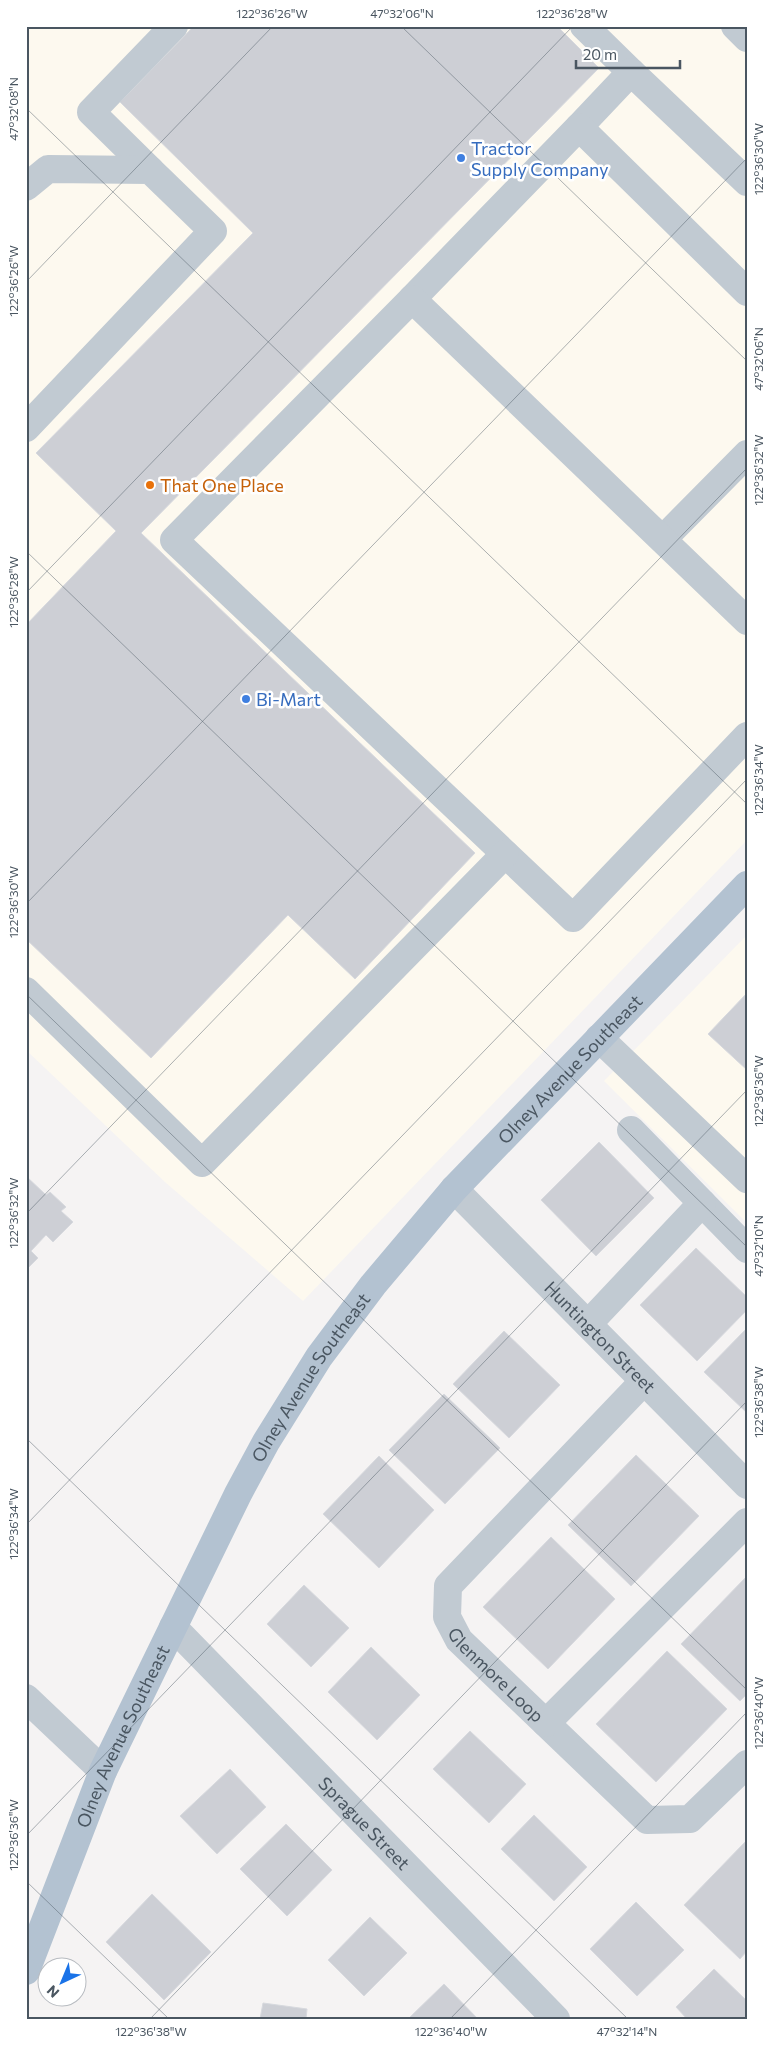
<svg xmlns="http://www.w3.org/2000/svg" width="773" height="2045" font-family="Commissioner,sans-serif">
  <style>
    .commercial { fill: #fdf9ef }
    .building { fill: #cdcfd5; stroke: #d7d9de }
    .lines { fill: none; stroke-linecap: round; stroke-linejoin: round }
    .minor { stroke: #c1cad2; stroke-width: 28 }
    .major { stroke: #b3c2d1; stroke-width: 28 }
    .ticks { fill: none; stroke: #4a5661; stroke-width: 1; stroke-opacity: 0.45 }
    .shop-dot { fill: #3f7fe0; stroke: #fff; stroke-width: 2 }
    .food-dot { fill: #e8710a; stroke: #fff; stroke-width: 2 }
    .labels { text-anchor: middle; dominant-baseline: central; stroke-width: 5; stroke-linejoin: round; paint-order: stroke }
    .shop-label { font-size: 18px; fill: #366cbe; stroke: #fff; text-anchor: start }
    .food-label { font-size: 18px; fill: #c56008; stroke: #fff; text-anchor: start }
    .street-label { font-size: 18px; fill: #4a5661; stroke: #fff }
    .neatline { fill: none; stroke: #4a5661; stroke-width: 2 }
    .ticks-label { font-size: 12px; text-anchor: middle; fill: #4a5661 }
  </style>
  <rect width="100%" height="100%" fill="#f5f3f3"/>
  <path class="commercial" d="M26 26H747V840L303 1301 165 1182 26 1050V181L35 172 26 164Z
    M747 935V1223L604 1081Z"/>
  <path class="building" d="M194 26H557L599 68 141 533 475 853 355 979 288 915 151 1058 26 939V625L116 531 36 453 253 233 120 102Z
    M747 993V1070L708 1034Z
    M599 1142 654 1198 596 1256 541 1200Z
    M26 1176 46 1195 50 1192 66 1207 61 1211 73 1222 53 1242 46 1235 31 1251 38 1258 26 1270Z
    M696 1248 747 1297V1310L697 1361 640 1305Z
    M747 1328V1413L704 1372Z
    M504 1331 560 1385 509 1438 453 1384Z
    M444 1394 500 1448 445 1504 389 1450Z
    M636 1455 699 1516 631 1586 568 1525Z
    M379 1456 434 1510 379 1568 323 1514Z
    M551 1537 615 1599 548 1669 483 1607Z
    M747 1576V1694L740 1701 681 1644Z
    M304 1585 349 1628 311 1667 267 1624Z
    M371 1647 420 1695 377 1740 328 1692Z
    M667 1651 727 1709 656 1782 596 1724Z
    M470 1731 526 1784 489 1823 433 1769Z
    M230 1769 266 1807 217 1854 180 1816Z
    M534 1815 587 1867 554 1901 501 1849Z
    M286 1824 332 1870 287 1916 240 1869Z
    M745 1842 747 1844V1951L740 1959 684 1905Z
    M152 1894 211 1952 164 2000 106 1942Z
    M636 1902 684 1950 637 1996 590 1949Z
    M370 1917 407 1953 364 1996 328 1960Z
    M714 1969 747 2001V2019H687L676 2007Z
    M444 1984 478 2019H408Z
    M263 2003 307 2009 306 2019H260Z"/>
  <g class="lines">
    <g class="minor">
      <path d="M584 26 631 72"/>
      <path d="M735 26 747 38"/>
      <path d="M579 127 631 72 747 182"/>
      <path d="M150 170 91 112 174 26"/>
      <path d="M26 187 48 169 150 170 213 231 26 428"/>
      <path d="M412 299 579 127 747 292"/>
      <path d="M663 539 747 454"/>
      <path d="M747 621 412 299 174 540 573 918 747 736"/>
      <path d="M26 991 202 1163 505 854"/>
      <path d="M599 1038 747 1179"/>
      <path d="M631 1130 747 1249"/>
      <path id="s1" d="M454 1189 747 1485"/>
      <path d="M588 1324 702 1203"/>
      <path id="s2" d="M644 1381 448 1586 447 1617 459 1640 647 1820 690 1819 747 1764"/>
      <path id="s3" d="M173 1627 556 2019"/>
      <path d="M26 1698 103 1771"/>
      <path d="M546 1723 747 1522"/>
    </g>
    <path class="major" id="s4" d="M26 1971 103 1771 238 1494 266 1442 319 1357 373 1285 454 1189 747 885"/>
  </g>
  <path class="ticks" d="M401 26 747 361M26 108 747 804M26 282 273 26M26 551 747 1247M26 593 573 26M26 904 747 158M26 994 747 1690M26 1214 747 468M26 1438 628 2019M26 1525 747 779M26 1836 747 1090M26 1881 169 2019M150 2019 747 1401M450 2019 747 1712"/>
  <g class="shop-dot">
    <circle cx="461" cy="158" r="5"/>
    <circle cx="246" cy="699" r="5"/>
  </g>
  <circle class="food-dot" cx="150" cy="485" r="5"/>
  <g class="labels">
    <g class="shop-label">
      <text x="471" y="148">Tractor<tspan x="471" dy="21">Supply Company</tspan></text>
      <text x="256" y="699">Bi-Mart</text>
    </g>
    <g class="food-label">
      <text x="160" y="485">That One Place</text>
    </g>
    <g class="street-label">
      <text stroke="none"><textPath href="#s4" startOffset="1064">Olney Avenue Southeast</textPath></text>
      <text stroke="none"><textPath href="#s1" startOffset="208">Huntington Street</textPath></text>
      <text stroke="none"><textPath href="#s4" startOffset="660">Olney Avenue Southeast</textPath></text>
      <text stroke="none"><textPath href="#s2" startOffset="391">Glenmore Loop</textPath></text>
      <text stroke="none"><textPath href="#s4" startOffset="254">Olney Avenue Southeast</textPath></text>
      <text stroke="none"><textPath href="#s3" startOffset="274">Sprague Street</textPath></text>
    </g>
  </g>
  <rect width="773" height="2045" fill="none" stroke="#ffffff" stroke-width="55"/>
  <g transform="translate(62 1982) rotate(224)"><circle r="24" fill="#ffffff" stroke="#b7bbc0"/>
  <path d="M0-4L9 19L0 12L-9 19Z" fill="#1a73e8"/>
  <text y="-8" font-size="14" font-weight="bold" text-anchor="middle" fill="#4a5661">N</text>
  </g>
  <path d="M576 60v8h104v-8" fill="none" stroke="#4a5661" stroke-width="2.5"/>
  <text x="583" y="60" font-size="15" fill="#4a5661" stroke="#ffffff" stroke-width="4" paint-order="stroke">20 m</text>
  <rect x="28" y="28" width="718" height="1990" class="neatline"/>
  <g class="ticks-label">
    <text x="272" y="18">122°36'26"W</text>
    <text x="402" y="18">47°32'06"N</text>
    <text x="572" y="18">122°36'28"W</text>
    <text transform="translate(14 109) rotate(-90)" y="4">47°32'08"N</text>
    <text transform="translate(759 159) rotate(-90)" y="4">122°36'30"W</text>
    <text transform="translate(14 281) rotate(-90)" y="4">122°36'26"W</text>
    <text transform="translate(759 359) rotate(-90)" y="4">47°32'06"N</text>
    <text transform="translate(759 470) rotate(-90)" y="4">122°36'32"W</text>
    <text transform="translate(14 592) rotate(-90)" y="4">122°36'28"W</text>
    <text transform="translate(759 780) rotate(-90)" y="4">122°36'34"W</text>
    <text transform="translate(14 902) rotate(-90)" y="4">122°36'30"W</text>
    <text transform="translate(759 1091) rotate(-90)" y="4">122°36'36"W</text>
    <text transform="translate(14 1213) rotate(-90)" y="4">122°36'32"W</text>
    <text transform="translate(759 1246) rotate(-90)" y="4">47°32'10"N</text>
    <text transform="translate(759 1402) rotate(-90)" y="4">122°36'38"W</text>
    <text transform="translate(14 1524) rotate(-90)" y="4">122°36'34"W</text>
    <text transform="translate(759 1713) rotate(-90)" y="4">122°36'40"W</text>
    <text transform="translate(14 1835) rotate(-90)" y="4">122°36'36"W</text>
    <text x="151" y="2036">122°36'38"W</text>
    <text x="451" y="2036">122°36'40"W</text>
    <text x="627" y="2036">47°32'14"N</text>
  </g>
</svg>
